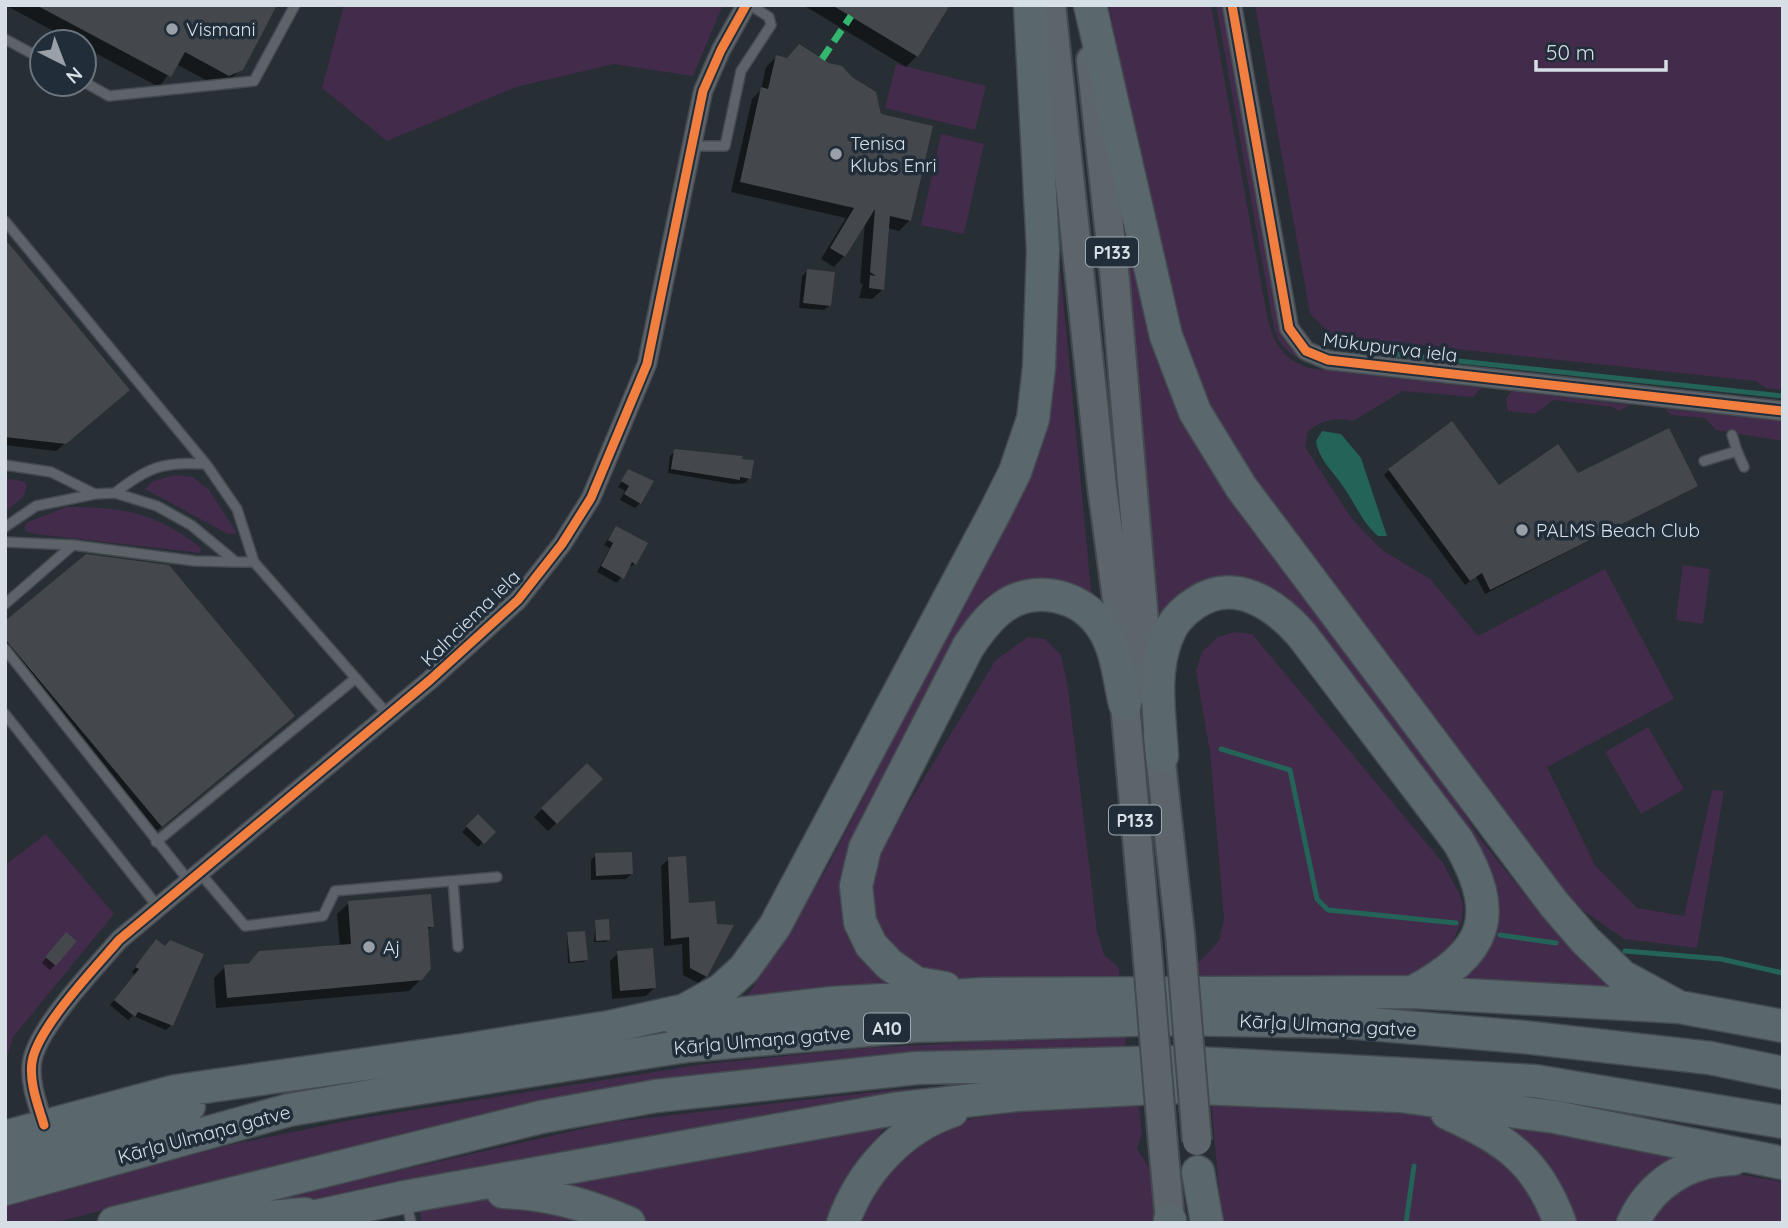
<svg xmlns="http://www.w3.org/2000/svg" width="1788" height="1228" font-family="Quicksand,sans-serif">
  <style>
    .green { fill: #432b4b }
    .water { fill: #236358 }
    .shadow { fill: #0007 }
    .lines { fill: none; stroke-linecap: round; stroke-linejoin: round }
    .stream { stroke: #236358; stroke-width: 5 }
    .building { fill: #44474c }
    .lane-casing { stroke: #444b50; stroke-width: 12 }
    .street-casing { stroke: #444b50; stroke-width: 21 }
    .primary-casing { stroke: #444b50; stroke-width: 32 }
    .highway-casing { stroke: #444b50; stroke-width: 35 }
    .lane { stroke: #5d6368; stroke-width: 9 }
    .street { stroke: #5d6368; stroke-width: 18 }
    .primary { stroke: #5c656a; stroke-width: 28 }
    .highway { stroke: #5a676d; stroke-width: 32 }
    .primary-bridge-casing { stroke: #444b50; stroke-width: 32; stroke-linecap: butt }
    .primary-bridge { stroke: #5c656a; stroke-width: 28 }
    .quiet { stroke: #33b770; stroke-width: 7; stroke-dasharray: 14 7; stroke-linecap: butt }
    .cycleway-casing { stroke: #212e3a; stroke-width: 13 }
    .cycleway { stroke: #f27e40; stroke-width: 9 }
    .poi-dot { fill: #99a0a8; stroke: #212e3a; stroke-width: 2.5 }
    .labels { text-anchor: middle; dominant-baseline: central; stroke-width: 7; stroke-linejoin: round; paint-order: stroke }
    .shield { fill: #212e3a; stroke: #a0a9b2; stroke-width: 2 }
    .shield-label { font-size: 18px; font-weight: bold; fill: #d6dee6 }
    .poi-label { font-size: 19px; fill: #d6dee6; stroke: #212e3a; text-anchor: start }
    .street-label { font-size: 19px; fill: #d6dee6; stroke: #212e3a }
  </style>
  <rect width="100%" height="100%" fill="#272e34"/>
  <path class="green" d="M344 5H723L693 76 614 64 516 87 387 141 322 88Z
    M1109 5H1211L1267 316C1273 342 1282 359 1309 368L1481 388 1473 397 1403 391 1353 421C1335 417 1323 420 1308 431L1305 447 1352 519 1382 550 1430 579 1478 636 1605 569 1674 699 1547 767 1595 865 1637 908 1684 916 1712 790 1724 791 1697 948 1624 939 1567 899 1260 498 1212 419 1168 304Z
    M1216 5H1224L1281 328 1291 349 1313 364C1292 358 1280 348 1274 328Z
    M1255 5H1783V390L1766 388 1755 381 1333 336 1310 314Z
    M896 64 986 86 975 130 885 108Z
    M941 134 984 144 964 234 921 225Z
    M1118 168 1145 317 1158 361 1188 431 1253 528 1434 768 1481 840 1556 933 1615 992 1454 986 1490 898 1273 592 1160 616Z
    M1052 183 1092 600 1010 592 843 906C847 940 864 964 890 985L745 1000 826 870 1001 531Z
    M1512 391 1630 405 1618 411 1613 407 1553 400 1535 414 1508 411 1506 399Z
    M1665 409 1783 421V441L1716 430 1705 418 1672 415Z
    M175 475 193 477 209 490 237 533 228 534 145 489 153 481Z
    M5 478 25 482 27 487 24 496 5 512Z
    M66 507C120 506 158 513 201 548L200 553 36 534 27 532 24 527 28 522Z
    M1683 565 1710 569 1703 624 1676 620Z
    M1234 632 1252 634 1443 863 1459 893 1463 905 1462 920 1447 955 1410 979 1201 983 1198 963 1219 941 1224 918 1210 752 1196 671 1202 652 1218 637Z
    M1028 637 1045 639 1061 655 1068 688 1097 931 1104 955 1119 968 1120 986 944 980 888 951 870 914V887L875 864 900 818 995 661Z
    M1648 727 1684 789 1641 814 1605 752Z
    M46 834 114 914 13 1037 5 1065V865Z
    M1125 1034 1126 1050 514 1109 363 1144 53 1223H5V1204L234 1144 356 1119 705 1064 867 1048Z
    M978 1086 331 1200 247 1205 612 1122 900 1089Z
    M1138 1097 1142 1133 1137 1149 1149 1167 1156 1223H854L885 1169 936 1129 965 1120 1039 1107Z
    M1211 1100H1319L1430 1115 1445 1120 1521 1174 1547 1223H1222Z
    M1496 1119 1679 1152 1677 1161 1621 1223H1571Z
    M886 1126 852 1170 829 1223H652L573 1189 574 1182Z
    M1715 1170 1783 1182V1223H1643L1659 1200Z
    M493 1200 608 1223H421L420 1209 443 1201Z"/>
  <path class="water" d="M1322 431 1341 434 1361 458 1387 536H1378C1361 521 1355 503 1342 485 1332 470 1319 460 1316 441Z"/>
  <path class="shadow" d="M5 5H275L241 69 229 81 217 86 176 64 159 87 84 47V42H74Z
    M803 5H948L917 56 906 67Z
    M776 57 910 220 899 231 888 228 883 289 872 299 859 298 863 284 860 283 865 222 844 256 834 267 821 259 846 218 731 192 752 99 761 90 766 67Z
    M5 242 120 398 56 451 5 445Z
    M807 271 830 305 824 310 799 308 802 276Z
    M675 451 749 478 745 483 733 484 668 473 670 456Z
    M1389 470 1499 488 1577 475 1696 486 1485 594 1476 577 1465 585 1384 475Z
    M629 471 640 503 635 508 620 500 625 491 618 487Z
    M616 528 635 564 628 567 617 583 597 572 610 548 604 545Z
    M5 624 285 724 153 834 5 657Z
    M587 765 601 779 548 831 534 817Z
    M478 816 493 832 478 847 462 832Z
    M596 855 631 874 626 879 591 880V860Z
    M669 859 687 905 706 976 698 983 683 975 682 944 664 946 661 866Z
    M349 903 432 926 426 931 421 979 409 991 216 1008 214 978 225 967 340 946 337 914Z
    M596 921 608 940 606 942H594Z
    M567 934 586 960 584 962 568 963Z
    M61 939 55 965 50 970 42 963Z
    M152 946 171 1025 166 1030 133 1016 128 1020 110 1005 135 975 132 972Z
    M618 953 654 988 646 996 612 999 610 961Z"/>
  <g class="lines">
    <path class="stream" d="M1394 354 1783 396
      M1221 749 1290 770 1317 899 1328 910 1456 923
      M1500 935 1556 943
      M1625 951 1721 959 1783 973
      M1406 1223 1414 1166"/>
  </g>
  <path class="building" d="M36 5H277L243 70 229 76 185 52 171 77Z
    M832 5H950L918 57Z
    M799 44 829 63 842 66 852 77 876 92 881 114 933 126 911 221 890 216 884 290 869 288 870 275 876 276 870 272 875 209 845 257 830 248 854 208 740 182 761 87 768 89 776 55 787 58Z
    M5 239 130 390 66 444 5 437Z
    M807 269 835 272 831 306 803 303Z
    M1452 421 1499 485 1558 444 1578 473 1669 428 1698 486 1490 590 1482 573 1470 581 1388 469Z
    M674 449 743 456 742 459 754 460 751 479 740 477V480L671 469Z
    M628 469 654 481 641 504 624 494 629 486 621 481Z
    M616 526 648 543 636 565 632 562 624 579 601 566 613 543 608 540Z
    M86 554 169 565 295 716 162 827 5 639V621Z
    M587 763 603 779 557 824 541 808Z
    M478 814 496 832 484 844 466 826Z
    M632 852 633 874 596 876 595 853Z
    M686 856 689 903 715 901 717 924 734 925 707 977 690 968 689 937 671 939 668 857Z
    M431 894 434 927H428L431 969 422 980 227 998 224 965 249 963 259 951 351 944 348 901Z
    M609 919 610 940 596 941 595 920Z
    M585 931 588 960 570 962 567 932Z
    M66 932 77 941 56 966 45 957Z
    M156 939 165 946 170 940 204 954 173 1026 138 1012 135 1017 114 1000 139 969 135 967Z
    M653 948 656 988 620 991 617 951Z"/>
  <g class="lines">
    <defs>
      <path id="lane" d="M5 39 42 59
        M84 82 109 96 254 81 295 5
        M692 146H725L741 71 771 25 769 17 750 5
        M5 221 206 464 237 509 254 562 389 716
        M1732 435 1737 451
        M1704 461 1737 451 1744 467
        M5 465 51 472 95 494 115 493 157 506 191 525 236 562H254
        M115 493C148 467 164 461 206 464
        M5 527 36 506 95 494
        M5 542 73 545
        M5 604 73 545 195 561 236 562
        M5 649 189 881
        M5 714 158 907
        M156 842 356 678
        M200 873 245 926 323 916 335 891 497 877
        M453 881 458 947
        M406 1201 411 1223"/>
      <path id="street" d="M1232 5 1289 328 1306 351 1328 360 1783 411
        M44 1125C38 1105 29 1083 32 1062 37 1028 96 967 119 940L430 680 518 600 562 544 591 498 647 364 703 91 721 50 746 5"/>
      <path id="primary" d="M1051 5 1102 487 1124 651 1125 704 1146 937
        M1091 60 1115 281 1150 692
        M1158 736 1180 934
        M1163 1144 1170 1220"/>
      <path id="highway" d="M1090 5 1166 336 1195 412 1241 487 1554 904 1585 940 1622 976 1679 1007
        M1162 756C1160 718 1152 673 1167 637 1172 623 1182 612 1194 604 1234 576 1275 604 1302 635L1458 841C1502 916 1487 952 1413 992
        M945 988 916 983 889 964 871 945 860 922 856 886 865 848 968 647C978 632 988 618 1003 607 1035 584 1081 595 1102 627 1117 649 1119 679 1125 704
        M678 1021 832 1003 984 994 1413 992 1679 1007 1783 1026
        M1447 1113C1506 1140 1537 1160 1560 1223
        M5 1137 176 1091 464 1050 609 1027 685 1010 721 990 744 969 775 926 995 512 1015 472 1033 419 1039 367 1043 250 1030 5
        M5 1170 37 1155 120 1132 189 1106
        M1198 1172 1207 1223
        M5 1189 289 1110 382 1094 686 1046 914 1026 1168 1019 1346 1022 1523 1037 1710 1058 1783 1073
        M503 1192C547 1193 589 1205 629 1223
        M171 1220 224 1221 305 1214
        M114 1223 541 1117 656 1096 917 1068 1177 1062 1535 1081 1783 1122
        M285 1223 405 1197 894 1109 1018 1095 1175 1087 1400 1096 1555 1117 1783 1163
        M843 1223C861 1172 901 1128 952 1111
        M1170 1223V1220
        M1633 1223C1651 1183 1689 1160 1733 1159"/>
    </defs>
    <use href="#lane" class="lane-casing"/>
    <use href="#street" class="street-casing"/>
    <use href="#primary" class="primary-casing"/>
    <use href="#highway" class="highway-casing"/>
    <use href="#lane" class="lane"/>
    <use href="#street" class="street"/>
    <use href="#primary" class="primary"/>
    <use href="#highway" class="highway"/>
    <defs>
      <path id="primary-bridge" d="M1180 934 1197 1141
        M1146 937 1163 1144"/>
    </defs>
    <use href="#primary-bridge" class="primary-bridge-casing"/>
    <use href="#primary-bridge" class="primary-bridge"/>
    <path class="quiet" d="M822 59 851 16"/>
    <defs>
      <path id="cycleway" d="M1232 5 1289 328 1306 351 1328 360 1783 411
        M44 1125C38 1105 29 1083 32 1062 37 1028 96 967 119 940L430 680 518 600 562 544 591 498 647 364 703 91 721 50 746 5"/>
    </defs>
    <use href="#cycleway" class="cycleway-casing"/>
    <use href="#cycleway" class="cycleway"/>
  </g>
  <g class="poi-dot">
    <circle cx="172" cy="29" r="7"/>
    <circle cx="836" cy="154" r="7"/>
    <circle cx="1522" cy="530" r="7"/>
    <circle cx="369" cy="947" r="7"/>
  </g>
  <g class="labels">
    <g class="shield">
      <rect x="1086" y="237.5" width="52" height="29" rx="5"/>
      <rect x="1109" y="805.5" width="52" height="29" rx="5"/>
      <rect x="864" y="1013.5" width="46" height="29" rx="5"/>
    </g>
    <g class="shield-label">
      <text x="1112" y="252">P133</text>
      <text x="1135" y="820">P133</text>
      <text x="887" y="1028">A10</text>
    </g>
    <g class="poi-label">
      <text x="186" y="29">Vismani</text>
      <text x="850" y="143">Tenisa<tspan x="850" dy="22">Klubs Enri</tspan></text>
      <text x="1536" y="530">PALMS Beach Club</text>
      <text x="383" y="947">Aj</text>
    </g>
    <g class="street-label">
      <text transform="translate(1390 347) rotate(7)">Mūkupurva iela</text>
      <text transform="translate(470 618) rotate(-44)">Kalnciema iela</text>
      <text transform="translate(1328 1025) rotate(3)">Kārļa Ulmaņa gatve</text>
      <text transform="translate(762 1040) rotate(-5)">Kārļa Ulmaņa gatve</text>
      <text transform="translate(204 1134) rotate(-15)">Kārļa Ulmaņa gatve</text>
    </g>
  </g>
  <rect width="1788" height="1228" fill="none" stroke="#d6dee6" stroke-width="14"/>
  <g transform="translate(63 63) rotate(138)"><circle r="33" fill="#212e3a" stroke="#69747f" stroke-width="2"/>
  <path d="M0-5L12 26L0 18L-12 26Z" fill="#99a0a8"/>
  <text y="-10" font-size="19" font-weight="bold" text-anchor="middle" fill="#d6dee6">N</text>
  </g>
  <path d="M1536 60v10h130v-10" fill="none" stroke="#d6dee6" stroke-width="3.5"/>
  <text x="1546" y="60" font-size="21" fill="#d6dee6" stroke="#212e3a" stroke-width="5" paint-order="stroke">50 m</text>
</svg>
